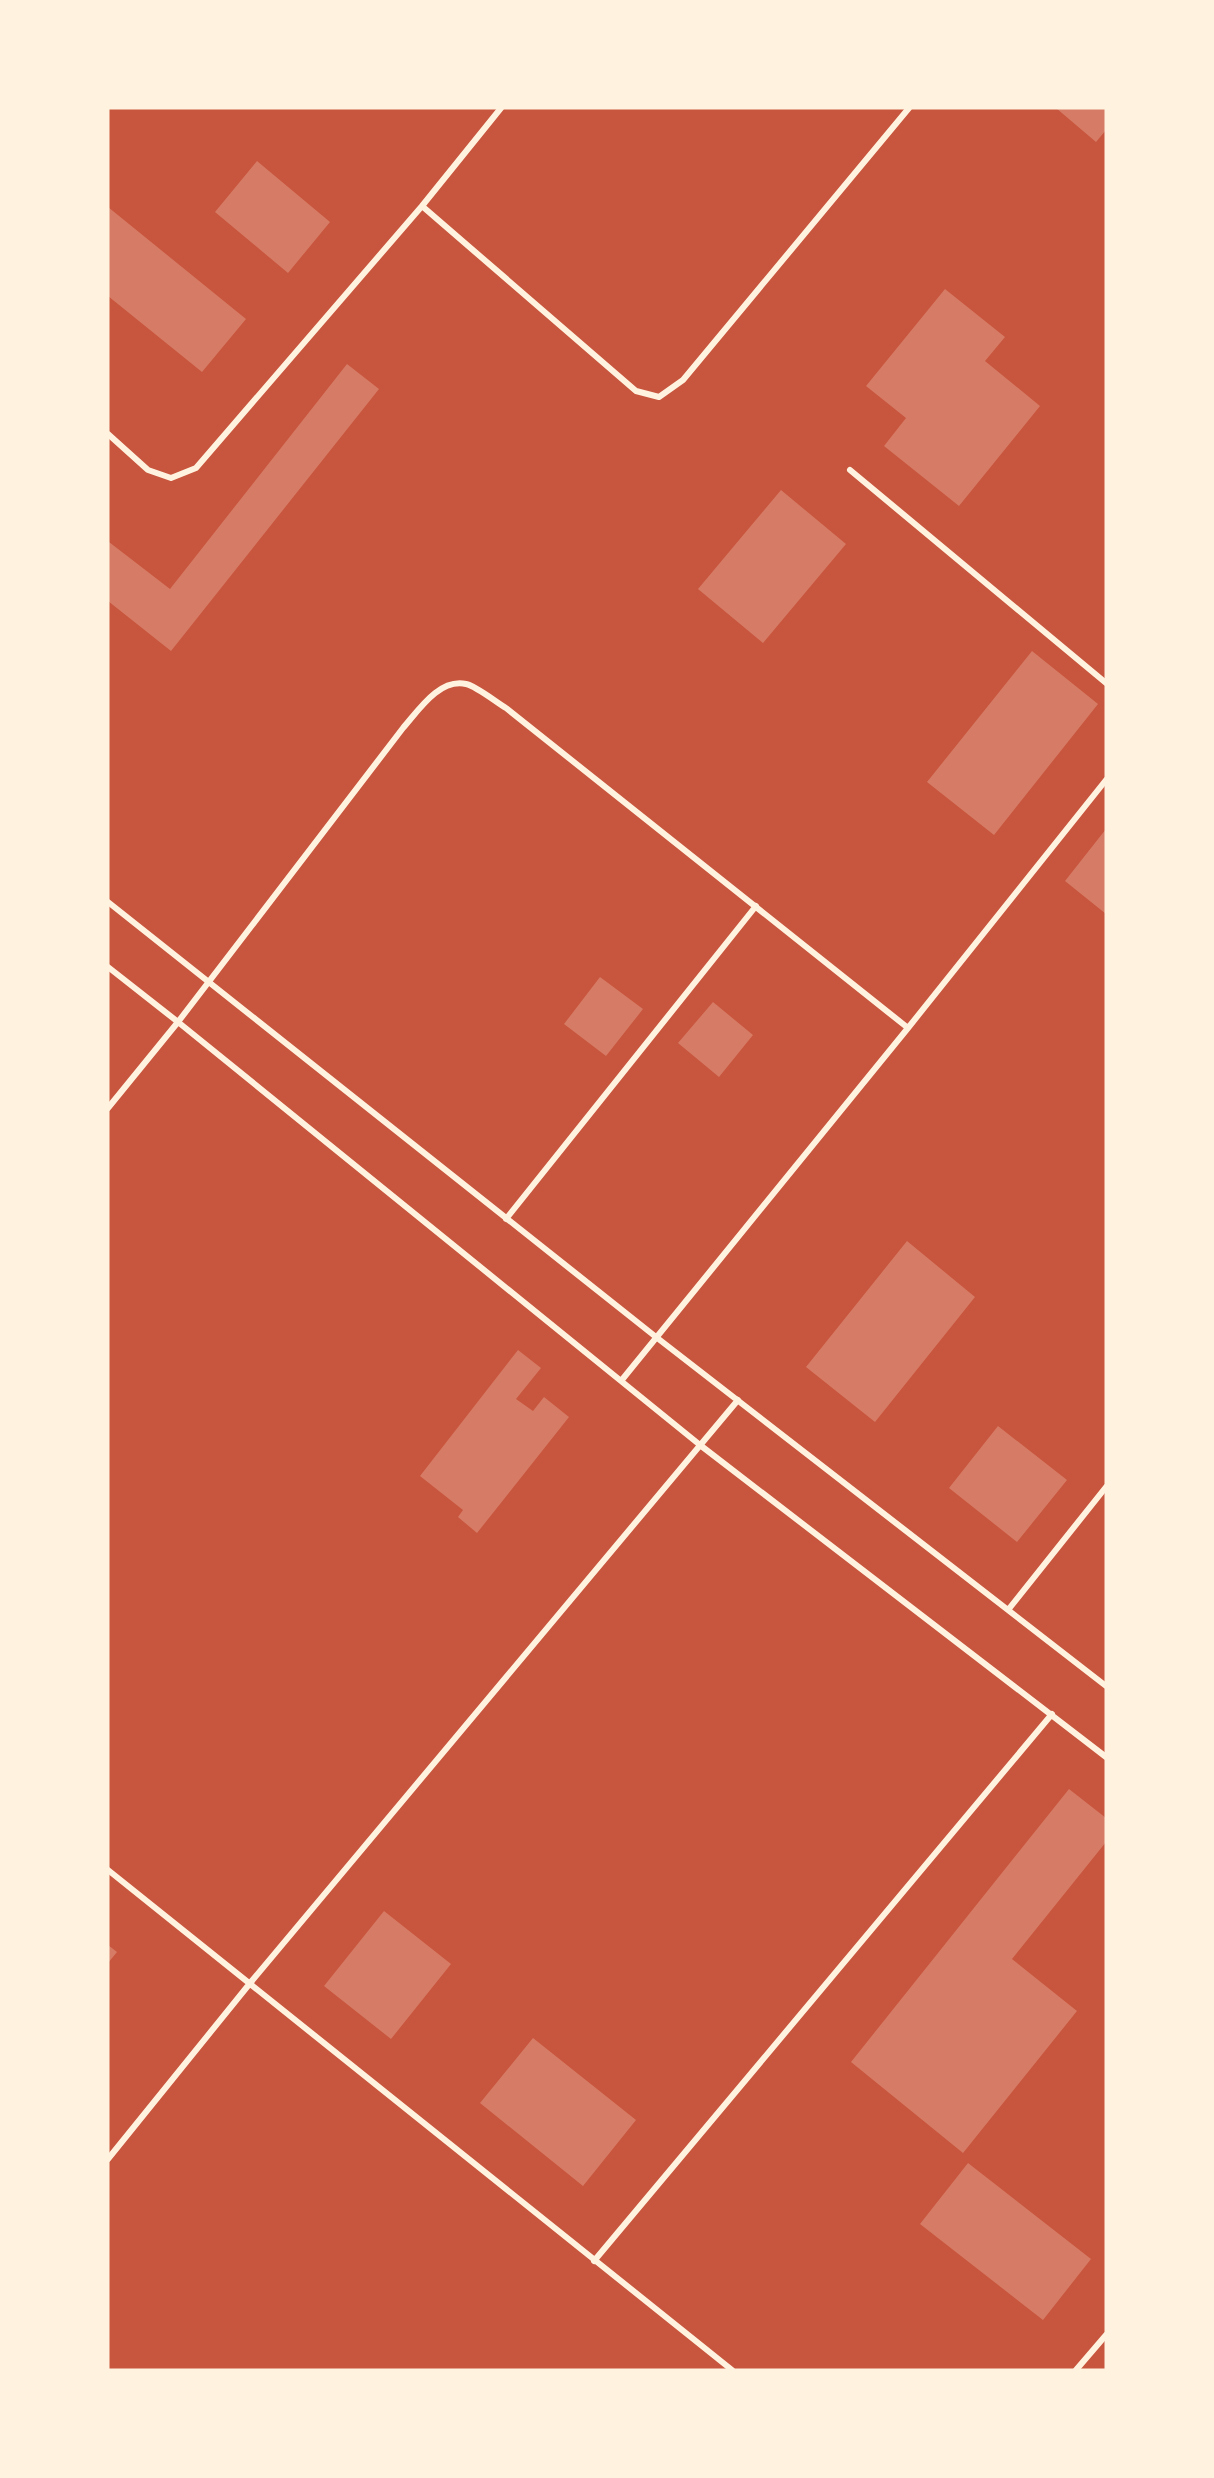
<svg xmlns="http://www.w3.org/2000/svg" width="1214" height="2478" font-family="Overpass,sans-serif">
  <style>
    .building { fill: #d67c66 }
    .lines { fill: none; stroke-linecap: round; stroke-linejoin: round }
    .minor { stroke: #fff3e0; stroke-width: 6 }
  </style>
  <rect width="100%" height="100%" fill="#c8553d"/>
  <path class="building" d="M1056 108H1106V130L1096 142Z
    M257 161 330 222 288 273 215 212Z
    M108 207 246 319 202 372 108 296Z
    M945 289 1005 337 985 361 1040 406 959 506 884 446 906 418 866 386Z
    M347 364 379 389 171 651 108 601 109 542 170 589Z
    M781 490 846 544 763 643 698 589Z
    M1032 651 1098 704 994 835 927 782Z
    M1106 829V914L1065 881Z
    M600 977 643 1009 606 1056 564 1024Z
    M713 1002 753 1035 719 1077 678 1043Z
    M907 1241 975 1297 875 1422 806 1367Z
    M518 1350 541 1368 516 1399 533 1411 544 1397 569 1417 477 1533 458 1517 463 1510 420 1476Z
    M998 1426 1067 1480 1017 1542 949 1488Z
    M1069 1789 1106 1818V1842L1012 1959 1077 2011 963 2153 851 2062Z
    M384 1911 451 1964 391 2039 324 1986Z
    M108 1945 117 1952 108 1963Z
    M533 2038 636 2120 583 2186 480 2103Z
    M968 2163 1091 2259 1043 2320 920 2224Z"/>
  <g class="lines">
    <path class="minor" d="M422 206 636 391 659 397 683 380 909 108
      M108 434 148 470 171 478 196 468 422 206 501 108
      M850 470 1106 683
      M108 902 656 1337 1106 1686
      M108 967 178 1022 700 1445 1106 1757
      M108 1108 178 1022 403 728C418 711 439 678 466 684 476 686 496 702 506 708L908 1028
      M506 1219 756 906
      M621 1381 908 1028 1106 780
      M1008 1610 1106 1487
      M108 1870 732 2370
      M108 2159 251 1982 738 1400
      M594 2261 1052 1714
      M1076 2370 1106 2335"/>
  </g>
  <rect width="1214" height="2478" fill="none" stroke="#fff3e0" stroke-width="219"/>
</svg>
